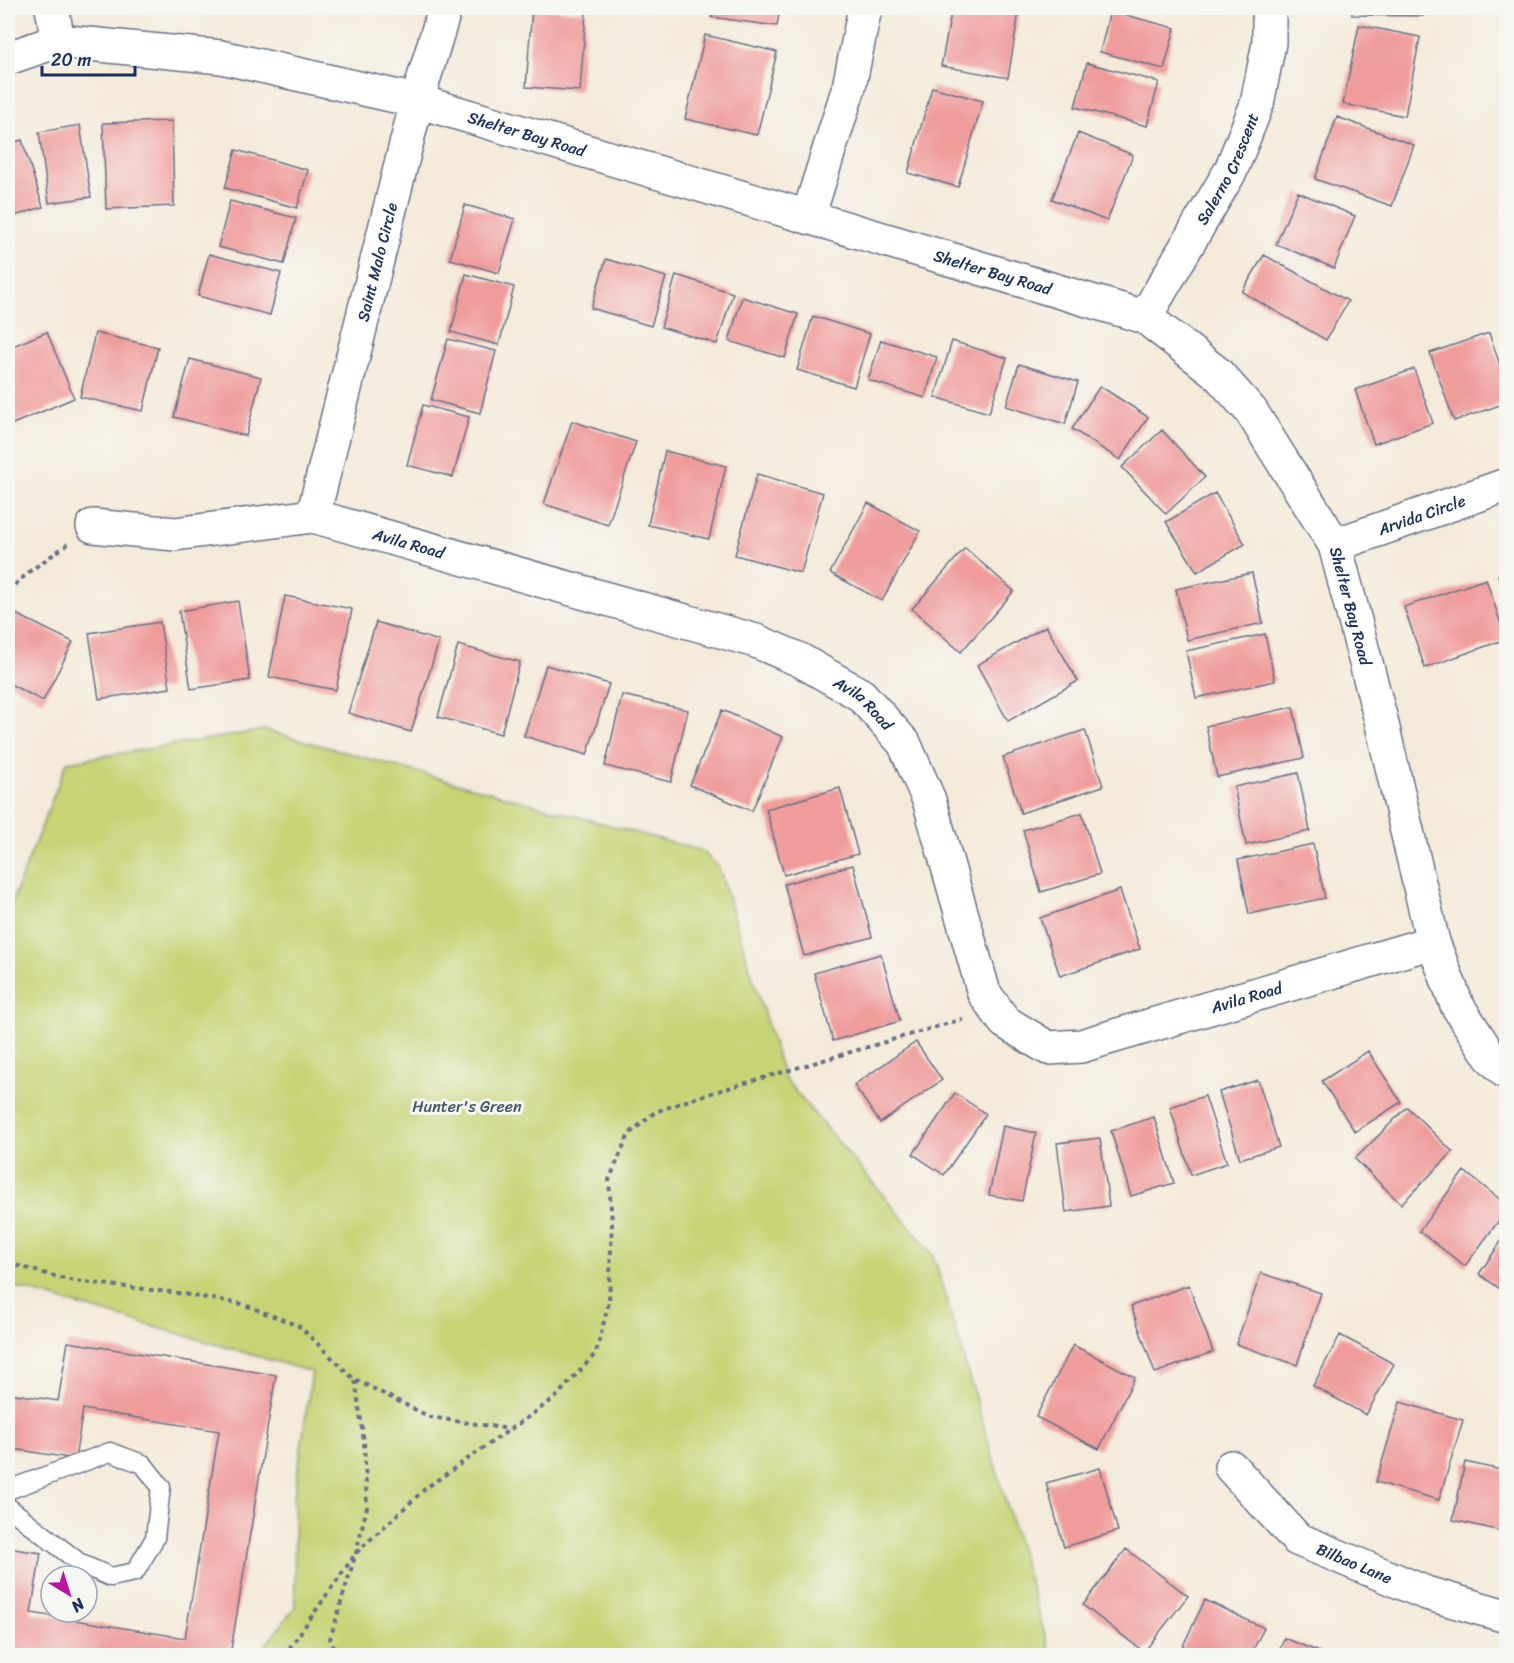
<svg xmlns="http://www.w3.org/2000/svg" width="1514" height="1663" font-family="Sriracha,sans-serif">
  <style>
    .green { fill: #c7d374; stroke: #718169; stroke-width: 1.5 }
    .building { fill: #ef9c9b }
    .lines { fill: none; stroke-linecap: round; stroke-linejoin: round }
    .lane-casing { stroke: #677089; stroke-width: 21 }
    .street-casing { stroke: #677089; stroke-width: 36 }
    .secondary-casing { stroke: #677089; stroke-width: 36 }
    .path { stroke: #677089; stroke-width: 4; stroke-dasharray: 4.5 4.5; stroke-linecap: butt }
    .lane { stroke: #fff; stroke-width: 18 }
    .street { stroke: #fff; stroke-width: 33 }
    .secondary { stroke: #fff; stroke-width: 33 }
    .labels { text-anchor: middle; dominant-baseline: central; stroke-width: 6; stroke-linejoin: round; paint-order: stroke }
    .street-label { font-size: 16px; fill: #1b2f5e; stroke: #f6f6f2 }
    .park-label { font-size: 16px; fill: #465864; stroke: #f6f6f2 }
  </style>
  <rect width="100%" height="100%" fill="#f6f6f2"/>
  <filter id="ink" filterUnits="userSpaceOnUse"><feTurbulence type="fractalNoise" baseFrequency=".0167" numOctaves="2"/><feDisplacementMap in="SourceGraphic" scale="12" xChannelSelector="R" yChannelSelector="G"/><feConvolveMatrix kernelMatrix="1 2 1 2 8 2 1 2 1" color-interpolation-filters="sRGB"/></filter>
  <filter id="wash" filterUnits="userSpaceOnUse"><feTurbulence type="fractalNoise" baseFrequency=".008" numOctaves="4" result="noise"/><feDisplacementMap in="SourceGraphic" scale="24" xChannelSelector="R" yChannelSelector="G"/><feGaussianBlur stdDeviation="1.35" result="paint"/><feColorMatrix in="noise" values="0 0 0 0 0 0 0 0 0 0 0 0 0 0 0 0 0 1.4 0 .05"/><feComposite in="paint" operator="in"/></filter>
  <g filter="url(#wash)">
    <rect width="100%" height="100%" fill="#f4ead9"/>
    <path class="green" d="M265 730 702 851 719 868 784 1078 933 1254 1051 1655H258L295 1607 294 1497 312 1372 8 1285V912L67 762Z"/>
    <g id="blocks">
      <path class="building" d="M532 8 586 12 580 91 526 87Z
        M713 8H780L777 26 711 17Z
        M952 8H991L1019 12 1008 78 941 66Z
        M1352 8H1423V16L1352 15Z
        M1110 11 1175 28 1164 69 1100 52Z
        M1359 25 1420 37 1405 116 1343 104Z
        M705 35 777 52 757 135 685 119Z
        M1087 63 1159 82 1147 126 1075 107Z
        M932 87 983 101 958 187 908 173Z
        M1337 117 1414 145 1392 206 1315 179Z
        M172 121 174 206 106 209 103 123Z
        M80 125 91 197 49 203 39 132Z
        M1078 133 1133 155 1107 221 1052 199Z
        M22 140 43 207 8 218V144Z
        M236 150 308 170 297 208 225 188Z
        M1298 192 1355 216 1334 268 1276 244Z
        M230 201 296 218 284 264 218 247Z
        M465 205 515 219 499 273 450 259Z
        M209 254 281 273 270 315 198 296Z
        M1264 255 1348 301 1326 340 1242 292Z
        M606 259 666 277 651 326 591 308Z
        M466 274 514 287 499 345 451 332Z
        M676 275 733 293 717 344 661 327Z
        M742 297 798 314 785 358 729 341Z
        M813 316 870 334 854 387 797 370Z
        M47 332 74 398 8 426V348Z
        M95 333 158 347 143 411 80 397Z
        M1489 333 1506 382V403L1454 421 1430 353Z
        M448 339 496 351 480 413 431 400Z
        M881 340 937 357 925 398 868 380Z
        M952 341 1007 358 989 413 935 397Z
        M190 359 261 377 246 436 174 417Z
        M1019 364 1078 382 1065 424 1006 406Z
        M1414 369 1433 423 1374 444 1355 390Z
        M1100 386 1148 417 1120 460 1072 429Z
        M423 405 469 417 453 477 407 465Z
        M572 421 636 442 608 525 544 504Z
        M1162 430 1205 477 1166 514 1122 467Z
        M665 451 726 466 709 539 648 525Z
        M757 474 823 493 801 573 735 555Z
        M1215 493 1245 544 1197 572 1166 522Z
        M868 503 920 531 882 601 830 573Z
        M965 548 1014 591 961 652 912 609Z
        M1506 572V599L1498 575Z
        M1252 573 1263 623 1187 640 1176 589Z
        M1486 579 1506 639 1425 668 1404 607Z
        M285 596 352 609 336 690 269 677Z
        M238 601 250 680 191 689 179 611Z
        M8 610 73 642 43 701 8 683Z
        M160 622 170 688 99 699 89 633Z
        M376 622 439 641 411 732 348 713Z
        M1046 626 1078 681 1008 721 977 665Z
        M1265 634 1275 681 1196 698 1186 651Z
        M458 645 520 662 501 734 438 717Z
        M546 665 609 684 587 755 524 736Z
        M622 695 688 710 671 782 605 766Z
        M1293 707 1304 758 1217 777 1206 726Z
        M722 710 783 737 752 811 690 785Z
        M1085 730 1103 786 1021 813 1003 757Z
        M1298 773 1310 831 1246 845 1234 787Z
        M840 788 858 854 784 875 766 809Z
        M1082 813 1100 874 1041 892 1023 830Z
        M1313 844 1325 898 1249 914 1238 860Z
        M853 865 872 937 804 956 784 884Z
        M1120 890 1140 949 1060 976 1040 918Z
        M881 954 900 1021 833 1041 814 973Z
        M916 1042 942 1080 880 1123 854 1085Z
        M1368 1051 1401 1102 1355 1132 1322 1081Z
        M1258 1080 1279 1147 1240 1159 1219 1092Z
        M955 1093 986 1114 944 1175 913 1154Z
        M1205 1096 1227 1163 1191 1175 1170 1107Z
        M1407 1107 1453 1152 1401 1204 1355 1159Z
        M1154 1117 1174 1183 1131 1196 1111 1131Z
        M1003 1126 1036 1133 1022 1201 989 1195Z
        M1100 1138 1109 1206 1066 1212 1057 1143Z
        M1464 1171 1506 1204V1211L1465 1266 1419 1231Z
        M1506 1234V1293L1479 1274Z
        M1261 1273 1321 1293 1297 1365 1236 1344Z
        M1189 1285 1213 1352 1155 1373 1131 1306Z
        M1340 1335 1394 1364 1366 1415 1313 1386Z
        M68 1342 276 1375 230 1656H34L8 1651V1637L14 1596 8 1595V1548L41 1553 31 1613 185 1638 219 1431 83 1409 75 1459 8 1448V1393L58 1401Z
        M1073 1345 1135 1377 1099 1449 1036 1417Z
        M1400 1402 1463 1420 1439 1500 1376 1482Z
        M1465 1462 1506 1471V1532L1453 1520Z
        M1100 1468 1118 1531 1064 1547 1046 1483Z
        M1126 1549 1188 1596 1144 1652 1083 1605Z
        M1205 1600 1264 1628 1250 1656H1178Z
        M1284 1638 1327 1655V1656H1277Z"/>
    </g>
  </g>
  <g filter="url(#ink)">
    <use href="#blocks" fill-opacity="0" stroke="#677089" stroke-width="1.5"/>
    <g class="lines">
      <defs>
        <path id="lane" d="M8 1490 110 1452 143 1464 161 1487 155 1538 135 1572 111 1577 81 1564 8 1507"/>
        <g id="street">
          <path d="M52 8 58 41"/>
          <path d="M808 217 849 87 865 8"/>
          <path id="s1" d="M1145 317 1231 170 1257 104 1269 43V8"/>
          <path id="s2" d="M313 516 417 101 445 8"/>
          <path id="s3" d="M93 526 175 534 313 516 756 641 800 660 861 695 904 743 929 800 984 993 1005 1022 1048 1048 1081 1046 1433 942"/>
          <path id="s4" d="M1335 545 1506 485"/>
          <path id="s5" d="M1231 1467 1297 1539 1426 1593 1506 1616"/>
        </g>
        <g id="secondary">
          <path id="s6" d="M8 58 58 41 221 57 417 101 1145 317 1217 373 1251 411 1335 545 1381 720 1433 942 1457 1005 1490 1056 1506 1072"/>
        </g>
      </defs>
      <use href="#lane" class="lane-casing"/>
      <use href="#street" class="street-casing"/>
      <use href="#secondary" class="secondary-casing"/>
      <path class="path" d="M8 591 30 571 68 544
        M8 1263 68 1280 177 1293 242 1304 299 1326 354 1379 430 1417 509 1429
        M284 1656 356 1553 426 1488 555 1398 596 1353 609 1302 612 1223 609 1180 629 1134 655 1112 698 1097 963 1019
        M339 1656 330 1639 356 1553 367 1507 364 1442 355 1379"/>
      <use href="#lane" class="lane"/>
      <use href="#street" class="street"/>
      <use href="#secondary" class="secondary"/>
    </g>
  </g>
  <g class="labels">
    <g class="street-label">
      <text stroke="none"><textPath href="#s6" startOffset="532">Shelter Bay Road</textPath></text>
      <text stroke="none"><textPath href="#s1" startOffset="170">Salerno Crescent</textPath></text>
      <text stroke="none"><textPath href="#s2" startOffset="262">Saint Malo Circle</textPath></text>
      <text stroke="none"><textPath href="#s6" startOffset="1018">Shelter Bay Road</textPath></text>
      <text stroke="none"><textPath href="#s4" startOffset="92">Arvida Circle</textPath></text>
      <text stroke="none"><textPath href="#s3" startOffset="321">Avila Road</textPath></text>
      <text stroke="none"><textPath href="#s6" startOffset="1540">Shelter Bay Road</textPath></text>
      <text stroke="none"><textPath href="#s3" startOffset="807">Avila Road</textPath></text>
      <text stroke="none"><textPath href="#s3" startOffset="1419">Avila Road</textPath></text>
      <text stroke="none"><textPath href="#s5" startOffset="160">Bilbao Lane</textPath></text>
    </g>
    <g class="park-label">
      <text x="467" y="1106">Hunter's Green</text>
    </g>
  </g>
  <rect width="1514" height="1663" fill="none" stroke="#f6f6f2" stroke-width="30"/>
  <g transform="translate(69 1594) rotate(142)"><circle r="28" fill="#f6f6f2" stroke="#9ea6b7" stroke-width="1.5"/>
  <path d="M0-4.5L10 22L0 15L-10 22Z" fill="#b5179e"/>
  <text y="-9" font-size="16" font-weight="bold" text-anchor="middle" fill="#1b2f5e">N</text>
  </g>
  <path d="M42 66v9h93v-9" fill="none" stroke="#1b2f5e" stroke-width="3"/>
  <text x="51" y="66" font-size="18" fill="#1b2f5e" stroke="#f6f6f2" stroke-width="4.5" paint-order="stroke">20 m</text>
</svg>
